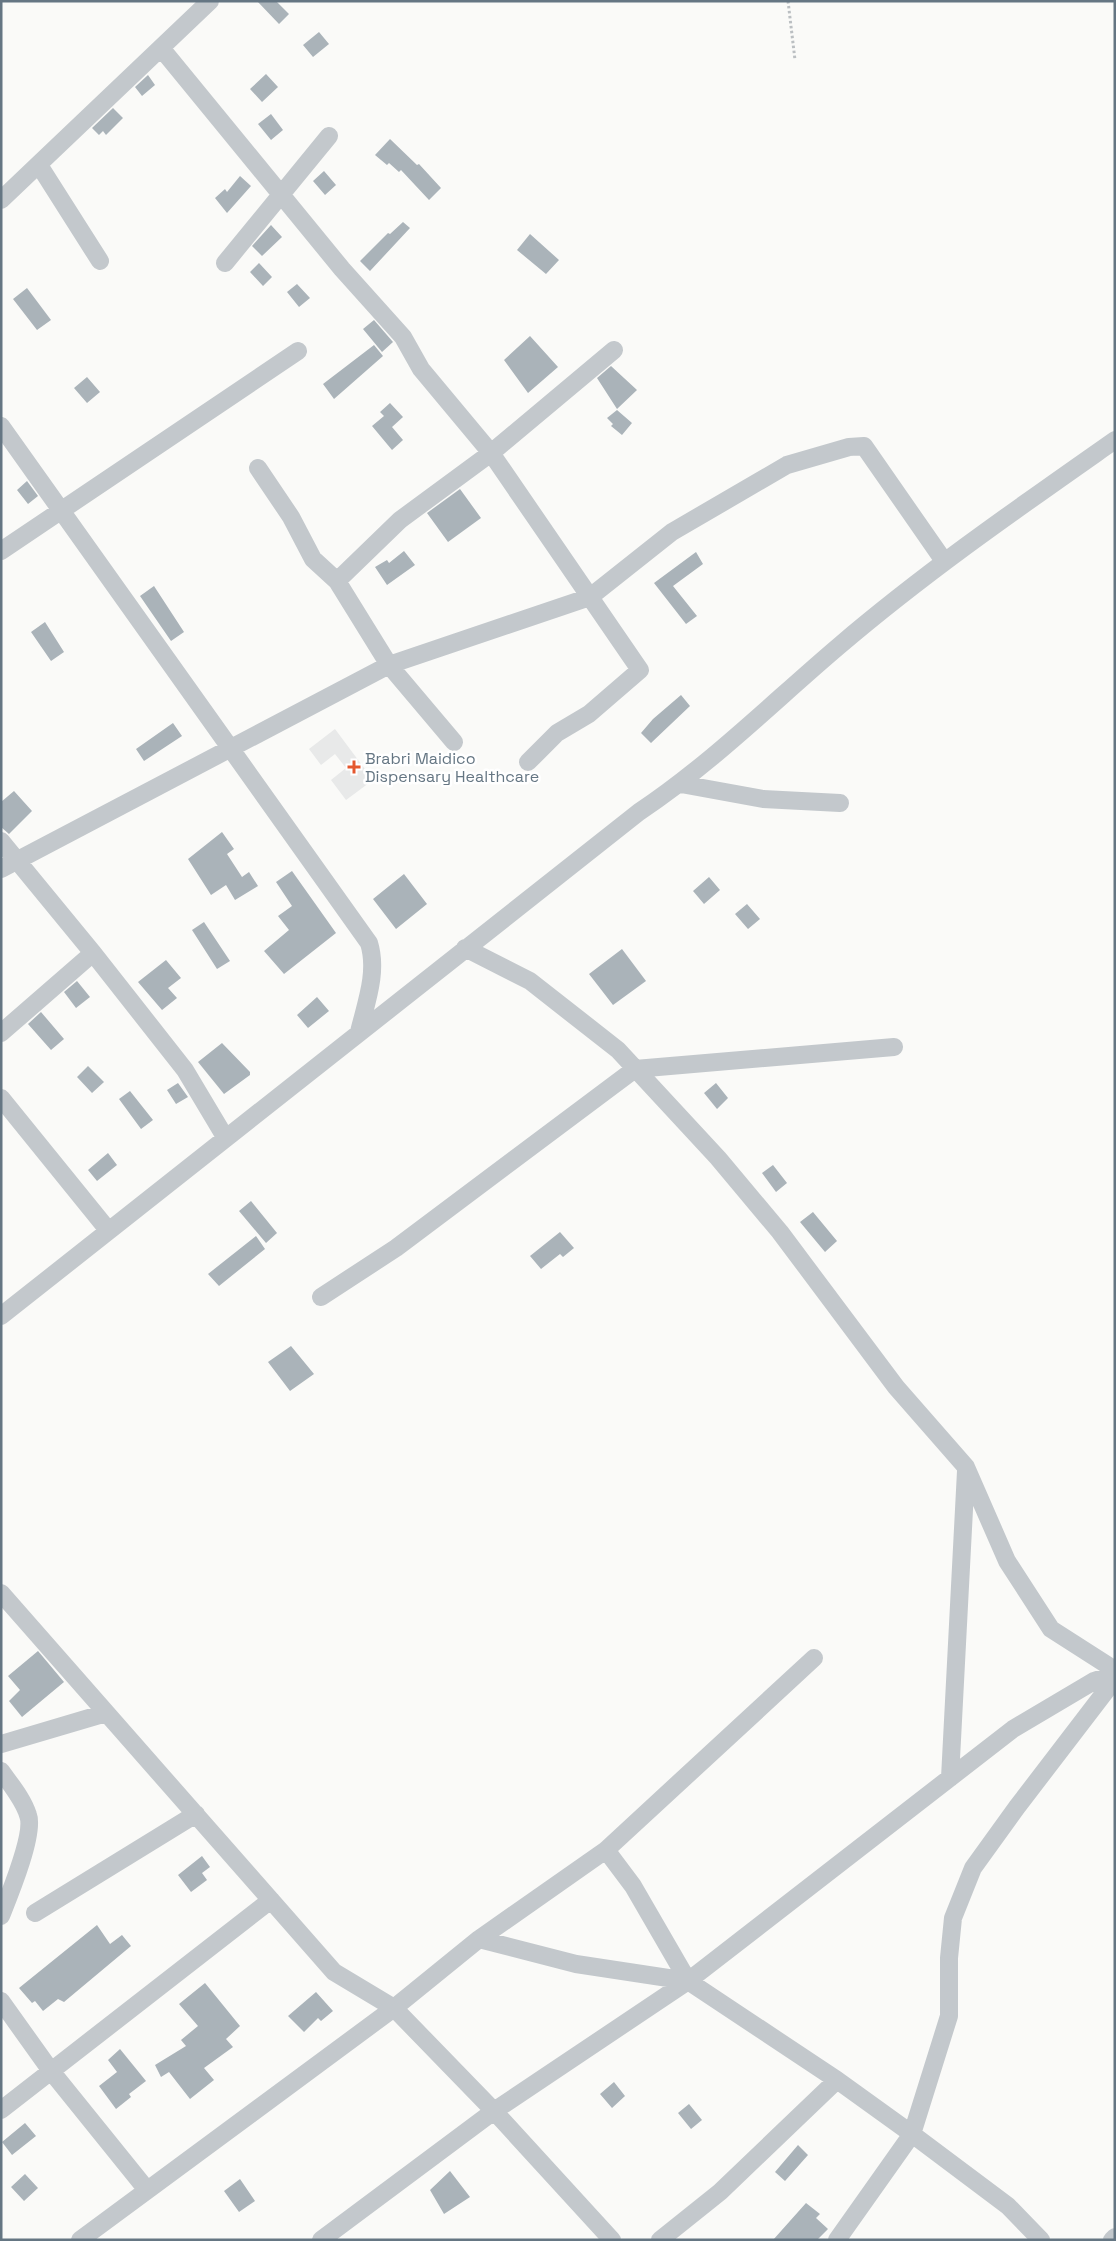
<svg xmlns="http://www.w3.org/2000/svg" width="1116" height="2241" font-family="'Space Grotesk',sans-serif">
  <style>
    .built { fill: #e8e9e9 }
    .building { fill: #aab3b9 }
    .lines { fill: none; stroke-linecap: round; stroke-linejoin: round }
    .path { stroke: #bbbfc2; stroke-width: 3; stroke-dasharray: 2.5 2.5; stroke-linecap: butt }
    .minor { stroke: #c3c8cc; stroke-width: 18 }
    .poi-dot { fill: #e4572e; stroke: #fff; stroke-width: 2 }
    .labels { text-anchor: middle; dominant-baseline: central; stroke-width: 5; stroke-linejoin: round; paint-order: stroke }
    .poi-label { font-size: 16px; fill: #657683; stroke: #fff; text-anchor: start }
  </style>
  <rect width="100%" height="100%" fill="#fafaf8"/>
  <path class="built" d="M335 729 373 780 346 800 331 780 346 768 335 754 321 765 309 749Z"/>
  <path class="building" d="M257 1H276L289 14 279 24Z
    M319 32 329 44 313 57 303 45Z
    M266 74 278 87 262 102 250 89Z
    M148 75 155 85 142 96 135 87Z
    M113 108 123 118 106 135 103 131 99 135 92 128Z
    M271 114 283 130 271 140 258 124Z
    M390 139 417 165 419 164 441 188 429 200 401 170 399 172 389 163 387 165 375 155Z
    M324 171 336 185 325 195 313 181Z
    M240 176 251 186 227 213 215 198 225 189 227 192Z
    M403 222 410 228 370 271 360 261 388 233 390 234Z
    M271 225 282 237 262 256 252 246Z
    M530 234 559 260 546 274 517 250Z
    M259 263 272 277 263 286 250 272Z
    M297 284 310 298 299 307 287 292Z
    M27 288 51 320 37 330 13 299Z
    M374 320 393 342 382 352 363 329Z
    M530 336 558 367 528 393 504 360Z
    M374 345 383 356 334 399 323 384Z
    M611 366 637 390 617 409 597 378Z
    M87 377 100 392 87 403 74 388Z
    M390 403 403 417 392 427 403 440 392 450 372 426 384 416 380 412Z
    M617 410 632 423 622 435 611 426 613 424 607 418Z
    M27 481 38 496 28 504 17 490Z
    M460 489 481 518 448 542 427 513Z
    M404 551 415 565 387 585 375 567 387 560 389 563Z
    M696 552 703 564 673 586 697 616 686 624 654 583Z
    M154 586 184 632 171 641 140 596Z
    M45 622 64 652 51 661 31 632Z
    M681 695 690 706 651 743 641 733 653 719Z
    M173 723 182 736 144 761 136 749Z
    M14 791 32 811 9 834 1 827V802Z
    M222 832 234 849 227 854 242 877 249 872 258 886 235 900 226 885 211 895 188 859Z
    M292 871 336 933 284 974 264 951 289 930 278 916 292 906 276 882Z
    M404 874 427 904 396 929 373 899Z
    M709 877 720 890 704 904 693 891Z
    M747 904 760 919 748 929 735 914Z
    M204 922 230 961 217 969 192 930Z
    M622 949 646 981 613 1005 589 974Z
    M166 960 181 978 168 988 177 998 162 1010 138 982Z
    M77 981 90 997 76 1008 64 992Z
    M317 997 329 1011 308 1028 297 1015Z
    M41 1012 64 1039 51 1050 28 1024Z
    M222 1043 250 1072V1075L224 1094 198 1062Z
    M88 1066 104 1082 92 1093 77 1077Z
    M178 1083 188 1097 176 1104 167 1090Z
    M716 1083 728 1098 717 1109 704 1093Z
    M130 1091 153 1120 141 1129 119 1099Z
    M108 1153 117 1165 97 1181 88 1170Z
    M773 1165 787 1183 776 1192 762 1173Z
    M251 1201 277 1233 266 1243 239 1211Z
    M813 1212 837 1241 825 1252 800 1222Z
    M560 1232 574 1248 563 1257 560 1254 541 1269 530 1256Z
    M256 1236 265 1249 219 1286 208 1274Z
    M291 1346 314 1374 290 1391 268 1362Z
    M38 1651 64 1682 22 1717 9 1701 20 1690 8 1676Z
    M202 1856 210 1867 202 1873 207 1880 191 1892 178 1875Z
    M97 1925 110 1944 122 1935 131 1946 64 2002 58 1999 43 2011 35 2001 32 2003 19 1988Z
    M205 1983 240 2026 226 2039 233 2047 204 2068 214 2080 190 2099 169 2072 161 2077 155 2065 186 2046 181 2040 198 2026 179 2004Z
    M316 1992 333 2011 321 2021 318 2018 304 2032 288 2016Z
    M120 2049 146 2081 129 2094 131 2097 116 2109 99 2086 117 2072 108 2060Z
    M614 2082 625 2096 612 2108 600 2094Z
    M689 2104 702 2120 691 2129 678 2113Z
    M25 2123 36 2136 12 2155 2 2142Z
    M798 2145 808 2155 785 2181 775 2172Z
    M450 2171 470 2197 444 2214 430 2190Z
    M25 2174 38 2188 24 2201 11 2187Z
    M240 2179 255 2201 239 2212 224 2191Z
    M806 2203 820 2214 816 2218 828 2229 817 2240H773Z"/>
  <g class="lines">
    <path class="path" d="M788 1 795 60
      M950 2239V2240"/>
    <path class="minor" d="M161 48 342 269 403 337 421 369 491 453 640 670 589 714 557 733 528 762
      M39 165 100 261
      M1 200 210 1
      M225 263 329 136
      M1 426 369 943C378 972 366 1003 359 1032
      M258 468 291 517 313 559 337 581 389 665 454 742
      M1 551 298 351
      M337 581 400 520 491 453 614 350
      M681 784 763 799 840 803
      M1 841 93 953 185 1070 225 1137
      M1 869 389 665 590 597 672 532 787 465 849 447 864 446 944 561
      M465 948 530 981 618 1050 718 1158 780 1232 896 1387 966 1467 1007 1561 1051 1629 1115 1670
      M1 1033 93 953
      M1 1098 108 1230
      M321 1297 396 1248 635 1069 894 1047
      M1 1316 639 812C711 764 773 702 839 646 927 571 1021 506 1115 440
      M1 1593 334 1972 394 2008 494 2111 612 2240
      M1 1744 106 1713
      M1 1771C11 1785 23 1799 28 1815 35 1833 9 1896 1 1916
      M950 1778 966 1471
      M606 1850 633 1886 688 1981
      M35 1913 196 1814
      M479 1939 606 1850 814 1658
      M1 2001 51 2071 147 2190
      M1 2110 271 1900
      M80 2240 394 2008 479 1939 576 1964 688 1981 837 2080 912 2134 1008 2206 1041 2240
      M321 2240 494 2111 688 1981 1013 1729 1094 1681 1115 1674
      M660 2240 720 2192 837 2080
      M837 2240 912 2134 949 2016V1958L953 1918 973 1868 1017 1807 1115 1679
      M1112 2240 1115 2237"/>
  </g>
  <path class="poi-dot" d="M351.5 759.5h5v5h5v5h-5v5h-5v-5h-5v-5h5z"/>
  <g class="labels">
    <g class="poi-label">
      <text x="365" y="758">Brabri Maidico<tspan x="365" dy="18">Dispensary Healthcare</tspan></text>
    </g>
  </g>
  <rect width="1116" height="2241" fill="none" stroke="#657683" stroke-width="5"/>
</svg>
